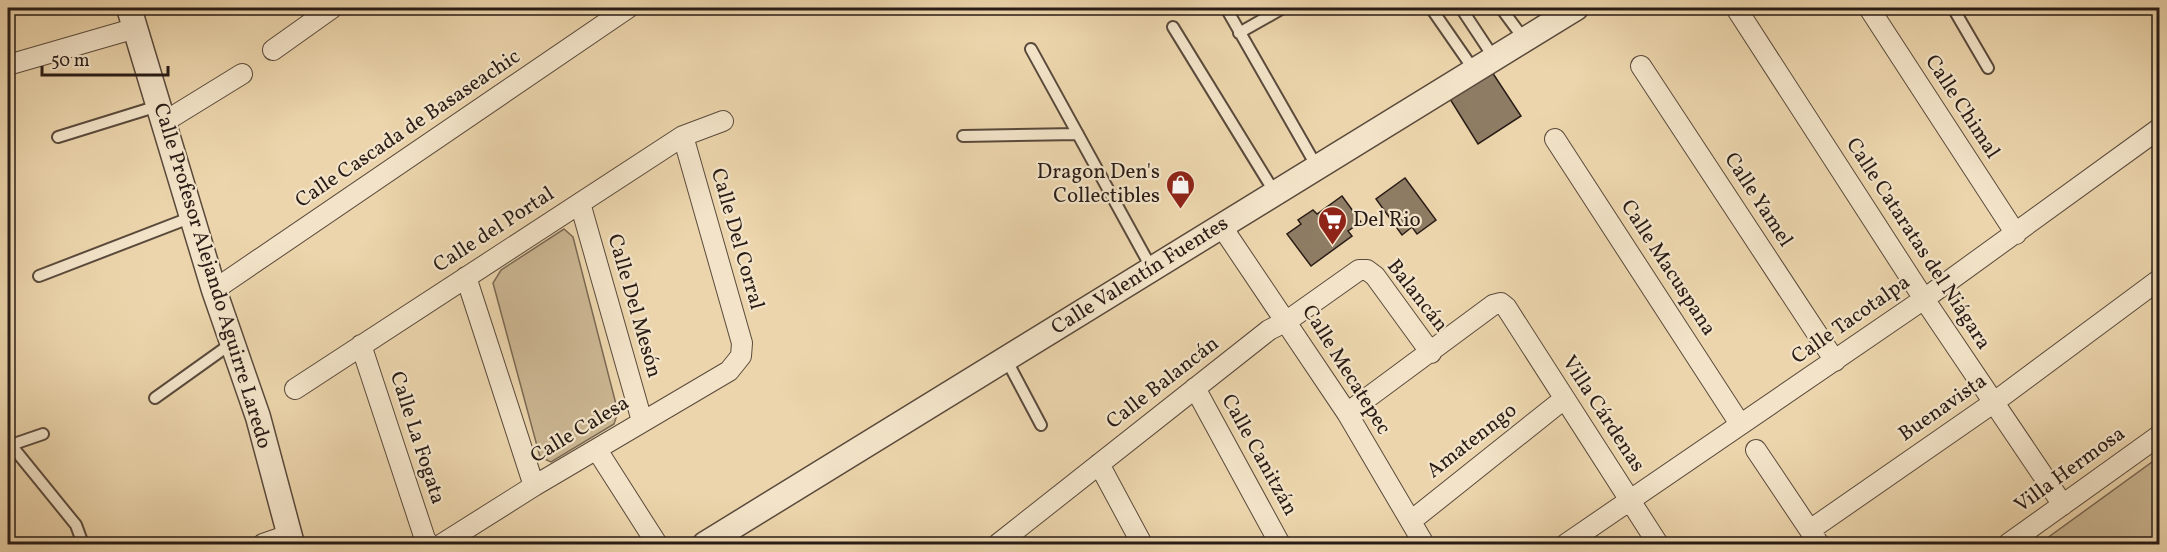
<svg xmlns="http://www.w3.org/2000/svg" width="2167" height="552" font-family="Vollkorn,serif">
  <style>
    .green { fill: #cbb692; stroke: #7a6954; stroke-width: 1.5 }
    .building { fill: #8e7c64; stroke: #291c16; stroke-width: 1.5 }
    .lines { fill: none; stroke-linecap: round; stroke-linejoin: round }
    .service-casing { stroke: #5a4a3c; stroke-width: 14 }
    .minor-casing { stroke: #5a4a3c; stroke-width: 22 }
    .tertiary-casing { stroke: #5a4a3c; stroke-width: 27 }
    .service { stroke: #f3e4c9; stroke-width: 10 }
    .minor { stroke: #f3e4c9; stroke-width: 20 }
    .tertiary { stroke: #f3e4c9; stroke-width: 24 }
    .labels { text-anchor: middle; dominant-baseline: central; stroke-width: 4.5; stroke-linejoin: round; paint-order: stroke }
    .street-label { font-size: 21px; fill: #291c16; stroke: #f3e4c9 }
    .poi-label { font-size: 21px; fill: #291c16; stroke: #f3e4c9; text-anchor: end }
  </style>
  <rect width="100%" height="100%" fill="#ecd5ac"/>
  <filter id="stains"><feTurbulence type="fractalNoise" baseFrequency=".00333" numOctaves="4"/><feColorMatrix values="0 0 0 0 .2 0 0 0 0 .09 0 0 0 0 .02 0 0 0 .5 -.17"/></filter>
  <radialGradient id="worn" r=".72"><stop offset=".6" stop-color="#630" stop-opacity="0"/><stop offset="1" stop-color="#630" stop-opacity=".3"/></radialGradient>
  <path class="green" d="M564 229 573 237 618 412 614 424 551 462 540 457 493 283 501 270Z
    M2159 457V544H2039Z"/>
  <path class="building" d="M1492 72 1521 116 1478 144 1450 99Z
    M1405 178 1436 220 1417 234 1412 227 1402 235 1376 199Z
    M1342 196 1361 222 1348 231 1352 236 1311 266 1287 234 1301 224 1298 220 1313 210 1317 214Z"/>
  <g class="lines">
    <defs>
      <path id="service" d="M1226 8 1317 167
        M1431 8 1474 70
        M1461 8 1494 58
        M1501 8 1524 39
        M1953 8 1988 68
        M1173 27 1275 193
        M1239 33 1283 8
        M1031 49 1152 269
        M963 136 1078 134
        M58 137 158 106
        M39 276 192 217
        M1006 359 1041 425
        M155 398 232 343
        M11 445 76 525 83 544
        M8 446 43 434"/>
      <path id="minor" d="M1736 8 1924 299 2063 505
        M1869 8 2016 234
        M273 50 332 8
        M8 65 136 28
        M1641 66 1835 361
        M164 122 242 74
        M1555 139 1740 424
        M580 203 642 421
        M1224 224 1228 236 1347 413 1424 544
        M466 277 534 486
        M214 290 628 8
        M361 345 425 539 429 544
        M1195 388 1280 544
        M295 389 683 136 723 121
        M1347 413 1493 305 1501 303 1506 307 1658 544
        M597 450 657 544
        M1756 450 1819 544
        M1099 464 1142 544
        M1411 521 1564 399
        M1810 530 1993 403 2160 279
        M263 544 289 535
        M442 544 534 486 729 371 741 356 742 343 683 136
        M998 544 1269 330 1287 321 1359 270H1367L1375 276 1431 353
        M1566 544 1924 299 2160 128
        M2008 544 2160 435"/>
      <path id="tertiary" d="M129 8 214 290 258 417 292 544
        M705 544 1576 8"/>
    </defs>
    <use href="#service" class="service-casing"/>
    <use href="#minor" class="minor-casing"/>
    <use href="#tertiary" class="tertiary-casing"/>
    <use href="#service" class="service"/>
    <use href="#minor" class="minor"/>
    <use href="#tertiary" class="tertiary"/>
  </g>
  <defs>
    <symbol id="shop-pin" viewBox="-11 -11 22 30"><path d="M0 17L-7.5 6A9.5 9.5 0 1 1 7.5 6Z" fill="#8f2418" stroke="#f3e4c9"/><path d="M-5-2.5h2.3a2.7 3.5 0 0 1 5.4 0H5L5.5 6h-11ZM-1.5-2.5h3a1.5 2.3 0 0 0-3 0Z" fill="#fff"/></symbol>
    <symbol id="supermarket-pin" viewBox="-11 -11 22 30"><path d="M0 17L-7.5 6A9.5 9.5 0 1 1 7.5 6Z" fill="#8f2418" stroke="#f3e4c9"/><path d="M-6-5.5h2.5l.6 2H6L4.5 2H-2.5L-4.4-4H-6ZM-1.5 3.2a1.3 1.3 0 1 0 .1 0ZM3 3.2a1.3 1.3 0 1 0 .1 0Z" fill="#fff"/></symbol>
  </defs>
  <g fill-rule="evenodd">
    <use href="#shop-pin" x="1164" y="168" width="33" height="45"/>
    <use href="#supermarket-pin" x="1316" y="204" width="33" height="45"/>
  </g>
  <g class="labels">
    <g class="street-label">
      <text transform="translate(1962 107) rotate(57)">Calle Chimal</text>
      <text transform="translate(408 129) rotate(-34)">Calle Cascada de Basaseachic</text>
      <text transform="translate(1758 200) rotate(57)">Calle Yamel</text>
      <text transform="translate(494 230) rotate(-33)">Calle del Portal</text>
      <text transform="translate(737 239) rotate(74)">Calle Del Corral</text>
      <text transform="translate(1918 244) rotate(57)">Calle Cataratas del Niágara</text>
      <text transform="translate(1668 268) rotate(57)">Calle Macuspana</text>
      <text transform="translate(212 276) rotate(73)">Calle Profesor Alejando Aguirre Laredo</text>
      <text transform="translate(1140 276) rotate(-32)">Calle Valentín Fuentes</text>
      <text transform="translate(1417 296) rotate(52)">Balancán</text>
      <text transform="translate(634 306) rotate(74)">Calle Del Mesón</text>
      <text transform="translate(1851 320) rotate(-35)">Calle Tacotalpa</text>
      <text transform="translate(1346 370) rotate(58)">Calle Mecatepec</text>
      <text transform="translate(1163 383) rotate(-38)">Calle Balancán</text>
      <text transform="translate(1943 408) rotate(-35)">Buenavista</text>
      <text transform="translate(1603 414) rotate(57)">Villa Cárdenas</text>
      <text transform="translate(580 430) rotate(-31)">Calle Calesa</text>
      <text transform="translate(417 438) rotate(72)">Calle La Fogata</text>
      <text transform="translate(1472 441) rotate(-38)">Amatenngo</text>
      <text transform="translate(1259 455) rotate(61)">Calle Canitzán</text>
      <text transform="translate(2070 470) rotate(-36)">Villa Hermosa</text>
    </g>
    <g class="poi-label">
      <text x="1160" y="172">Dragon Den's<tspan x="1160" dy="24">Collectibles</tspan></text>
      <text x="1353" y="220" text-anchor="start">Del Rio</text>
    </g>
  </g>
  <rect width="2167" height="552" fill="none" stroke="#ecd5ac" stroke-width="30"/>
  <rect x="9" y="9" width="2149" height="534" fill="none" stroke="#291c16" stroke-width="3"/>
  <rect x="15" y="15" width="2137" height="522" fill="none" stroke="#291c16" stroke-width="1.5"/>
  <path d="M42 66v9h126v-9" fill="none" stroke="#291c16" stroke-width="3"/>
  <text x="51" y="66" font-size="18" fill="#291c16" stroke="#f3e4c9" stroke-width="4.5" paint-order="stroke">50 m</text>
  <rect width="100%" height="100%" filter="url(#stains)"/>
  <rect width="100%" height="100%" fill="url(#worn)"/>
</svg>
